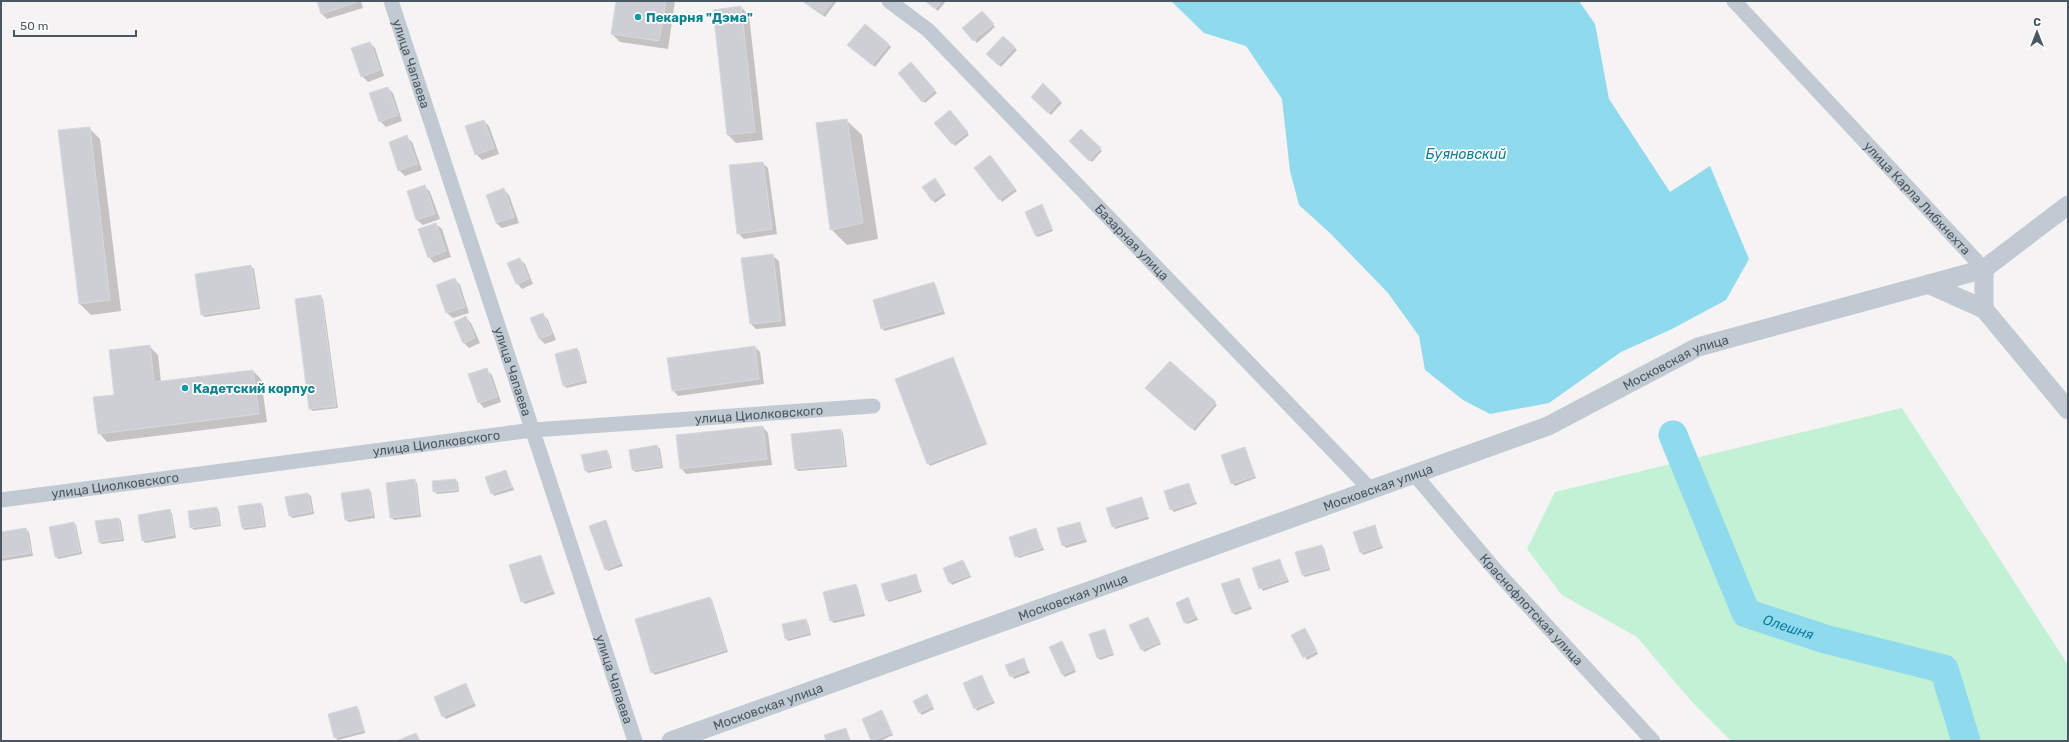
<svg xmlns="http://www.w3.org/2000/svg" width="2069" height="742" font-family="Rubik,sans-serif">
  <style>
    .green { fill: #c3f1d5 }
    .water { fill: #90daee }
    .shadow { fill: #0003 }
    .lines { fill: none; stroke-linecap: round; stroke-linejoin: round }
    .river { stroke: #90daee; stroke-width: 29 }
    .building { fill: #cdcfd5; stroke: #d7d9de }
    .minor { stroke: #c1cad2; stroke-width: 15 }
    .tertiary { stroke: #c1cad2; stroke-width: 19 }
    .culture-dot { fill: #0f9aa8; stroke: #fff; stroke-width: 1.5 }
    .labels { text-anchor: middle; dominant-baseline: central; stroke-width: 3.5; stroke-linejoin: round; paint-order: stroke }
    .culture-label { font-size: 13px; font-weight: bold; fill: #0d838f; stroke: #fff; text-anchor: start }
    .street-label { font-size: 13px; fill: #4a5661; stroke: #fff }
    .water-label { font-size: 14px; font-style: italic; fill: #0c7c9b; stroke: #fff }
  </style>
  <rect width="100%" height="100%" fill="#f5f3f3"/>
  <path class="green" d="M1902 408 2068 665V741H1731L1692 702 1637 637 1562 595 1527 549 1555 492Z"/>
  <path class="water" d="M1171 1H1579L1595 24 1609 99 1670 192 1710 166 1749 259 1726 300 1672 329 1621 352 1549 403 1490 414 1463 400 1425 370 1419 336 1388 293 1331 234 1299 205 1290 171 1282 99 1246 46 1204 33Z"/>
  <path class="shadow" d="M318 1H361L363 8 327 19 322 14Z
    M617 1H675L668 49 620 42 612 34Z
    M803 1H837L825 17Z
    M926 1H946L938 11Z
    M741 7 749 15 763 140 736 143 728 135Z
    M985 14 995 27 977 43 964 28Z
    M865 25 891 47 875 67 851 47Z
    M1003 37 1017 50 1001 67 988 54Z
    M370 43 375 48 384 76 368 82 362 76Z
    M914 66 937 93 925 103 923 101Z
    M1044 85 1062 103 1051 115 1032 97Z
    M388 88 393 93 402 121 386 127 380 121Z
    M952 114 969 135 955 146 936 123Z
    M846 120 862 135 878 239 847 245 831 229Z
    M484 121 489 126 499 154 482 160 476 154Z
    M89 128 100 139 121 311 91 315 80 304Z
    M1081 130 1102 151 1092 162 1070 141Z
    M407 137 412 142 422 170 405 176 399 170Z
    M992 159 1017 191 1002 202 1000 199Z
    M762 163 768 168 777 234 744 239 738 233Z
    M937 182 946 195 935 203 923 187Z
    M425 186 430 192 440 219 423 225 417 220Z
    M504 190 509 195 519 223 502 228 496 223Z
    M1042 206 1053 231 1038 237 1035 235Z
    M436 224 442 229 451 257 434 263 429 257Z
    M773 256 779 261 786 326 756 329 751 324Z
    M520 259 525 264 533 284 522 289 517 283Z
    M251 266 254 269 260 309 205 317 202 315Z
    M455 279 460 285 469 313 453 318 447 313 438 285Z
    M934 283 936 286 945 314 885 331 882 329 874 300Z
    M321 296 323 299 338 408 313 411 310 409Z
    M543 314 548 320 556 340 545 344 540 339 532 319Z
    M466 317 471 323 480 343 469 348 463 342Z
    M149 346 158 355 161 382 253 371 261 379 267 422 107 442 99 433 116 396Z
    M755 347 760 352 764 384 678 396 673 390Z
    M577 349 579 351 587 383 567 388 564 386Z
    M953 358 987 444 930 466 928 463Z
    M1170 362 1217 405 1195 431 1147 388Z
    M486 369 492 375 501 402 484 408 479 402Z
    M763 427 768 433 772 465 686 474 681 468Z
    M841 430 843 433 847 467 798 471 796 469Z
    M657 446 660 449 663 468 636 472 633 470 630 450Z
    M1244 448 1256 478 1235 486 1232 483Z
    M607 451 609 454 612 468 588 473 586 471Z
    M506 471 514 490 494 496 486 477Z
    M414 480 417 483 421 517 394 520 391 517Z
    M455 480 458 482 459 492 437 494 434 491Z
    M1188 484 1197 504 1174 512 1171 509Z
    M369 490 371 492 375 518 349 522 346 520 342 494Z
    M308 494 311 496 314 514 293 518 290 516 287 498Z
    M1141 498 1149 519 1115 529 1107 508Z
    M260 504 263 506 266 527 245 530 243 528 240 507Z
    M217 508 219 511 221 526 194 530 191 527Z
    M169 511 172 513 176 538 145 543 143 540Z
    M119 519 121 521 124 541 102 544 99 542Z
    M605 521 623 566 608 571 606 569Z
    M74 523 76 525 82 554 58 559 56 556Z
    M1079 523 1087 542 1066 548 1063 545Z
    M1374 526 1383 548 1363 555 1361 552Z
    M26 529 29 532 33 556 1 561V533Z
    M1036 530 1044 550 1019 558 1016 556Z
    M1321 546 1324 548 1330 570 1305 577 1303 575 1296 553Z
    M540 556 555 594 525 604 522 601Z
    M1280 560 1289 582 1263 591 1253 569Z
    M963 561 971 577 952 585 950 582Z
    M916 575 922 592 889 602 886 599Z
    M1239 579 1252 609 1235 615 1233 612Z
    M856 585 858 588 865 616 834 623 831 621 824 593Z
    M709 598 712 600 728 652 655 675 652 672Z
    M1188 599 1198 620 1187 624 1185 622Z
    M1148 618 1161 644 1144 652 1131 626Z
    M805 620 808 623 811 635 788 641 786 638Z
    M1105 630 1114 655 1100 660 1098 658Z
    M1307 632 1318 654 1307 660 1293 635Z
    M1062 642 1076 672 1065 677 1063 675Z
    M1023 659 1030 673 1014 679 1007 665Z
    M981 676 995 703 977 711 964 683Z
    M465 684 476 706 446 719 443 716Z
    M927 695 934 709 922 715 919 712Z
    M357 708 359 710 365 733 338 740 335 737Z
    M882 711 893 735 880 741H872L863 719Z
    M846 730 851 741H827Z"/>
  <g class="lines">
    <path class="river" id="s1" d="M1673 435 1746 613 1825 639 1944 669 1966 741"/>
  </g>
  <path class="building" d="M317 1H357L358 2 321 14Z
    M616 1H666L659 41 611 34Z
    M802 1H833L822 15Z
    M925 1H942L935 9Z
    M741 6 755 132 727 135 713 10Z
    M982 11 994 24 973 41 962 28Z
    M865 24 889 44 872 65 847 45Z
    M1003 36 1015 47 998 65 986 54Z
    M370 42 380 70 361 77 351 48Z
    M911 62 935 90 922 102 898 73Z
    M1043 83 1060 100 1048 113 1031 97Z
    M388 87 398 115 379 122 369 93Z
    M950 110 968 132 952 144 934 123Z
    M847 119 863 223 830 230 816 123Z
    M484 120 494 148 475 155 465 126Z
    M90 127 110 300 79 304 58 130Z
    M1081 129 1101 148 1089 161 1069 141Z
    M407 135 417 164 398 171 389 142Z
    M990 155 1015 188 999 200 974 168Z
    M763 162 772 229 737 234 729 165Z
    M935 178 944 192 932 201 922 187Z
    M425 185 435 214 416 220 407 191Z
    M504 188 514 217 496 223 486 195Z
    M1042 204 1052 228 1035 235 1025 212Z
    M436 223 446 251 428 258 418 229Z
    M773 254 781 321 750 324 741 258Z
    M520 258 529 279 516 284 507 263Z
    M251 265 258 307 201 315 195 274Z
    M455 278 465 307 446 313 436 285Z
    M934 282 943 311 881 329 873 300Z
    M321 295 336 406 309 409 295 299Z
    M543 313 552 334 539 339 530 318Z
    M466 316 475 338 463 343 454 322Z
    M150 345 154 382 253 370 259 414 98 434 93 397 114 395 109 350Z
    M755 346 759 379 672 391 667 358Z
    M577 348 585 380 563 386 555 354Z
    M953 357 986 442 927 464 895 379Z
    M1170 361 1216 402 1192 429 1145 388Z
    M487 368 497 397 478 403 468 374Z
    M763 426 767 459 680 469 676 435Z
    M841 429 845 465 795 469 791 434Z
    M657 445 661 466 632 470 629 450Z
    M1245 447 1255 476 1231 484 1221 455Z
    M607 450 610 466 585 471 581 455Z
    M506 470 512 487 491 494 485 477Z
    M415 479 419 514 390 518 386 483Z
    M456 479 457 490 433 492 432 481Z
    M1189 483 1195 502 1170 510 1164 491Z
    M369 489 373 515 345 520 341 493Z
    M308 493 312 512 289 516 285 497Z
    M1142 497 1148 516 1112 527 1106 508Z
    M261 503 264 525 242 528 238 506Z
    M217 507 219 524 190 528 188 511Z
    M170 509 174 535 142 541 138 515Z
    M119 518 122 539 99 542 95 521Z
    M606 520 621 563 605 570 589 526Z
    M74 522 80 552 55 557 49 527Z
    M1080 522 1085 539 1062 546 1057 528Z
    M1375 525 1381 546 1360 553 1353 532Z
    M26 528 31 553 1 558V532Z
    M1036 528 1042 548 1015 557 1009 537Z
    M1322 545 1328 568 1302 575 1295 552Z
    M541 555 553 591 521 602 509 565Z
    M1280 559 1287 580 1259 589 1252 568Z
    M963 560 970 575 949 583 943 568Z
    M916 574 920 590 886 600 881 584Z
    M1239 578 1250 606 1232 613 1221 584Z
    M856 584 863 613 830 621 823 592Z
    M710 597 726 650 651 673 635 619Z
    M1188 597 1196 617 1184 623 1176 603Z
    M1148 617 1160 642 1141 650 1129 625Z
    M806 619 809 633 785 639 782 624Z
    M1305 628 1317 651 1303 658 1291 635Z
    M1105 629 1113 653 1097 658 1089 634Z
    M1062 641 1075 669 1062 675 1049 647Z
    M1024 658 1028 670 1010 677 1005 665Z
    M982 675 993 701 974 709 963 683Z
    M466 683 474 703 442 717 434 697Z
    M927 694 933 706 919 713 913 701Z
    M357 706 364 730 334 738 328 714Z
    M882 710 892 733 871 741 862 719Z
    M846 728 850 741H826L824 735Z
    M416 733 420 741H396Z"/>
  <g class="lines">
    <g class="minor">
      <path id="s2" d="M391 1 635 741"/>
      <path id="s3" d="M889 1 928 30 1371 490"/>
      <path id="s4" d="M1734 1 1984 269"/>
      <path id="s5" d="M1415 475 1498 573 1653 741"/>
      <path id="s6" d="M1 500 533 430 873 406"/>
    </g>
    <g class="tertiary">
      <path d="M1984 269V309L2068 410"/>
      <path d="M1928 284 1984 309"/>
      <path id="s7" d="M671 741 1548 426 1698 347 1984 269 2068 205"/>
    </g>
  </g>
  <g class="culture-dot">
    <circle cx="638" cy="17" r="4"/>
    <circle cx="185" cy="388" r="4"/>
  </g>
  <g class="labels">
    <g class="culture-label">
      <text x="646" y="17">Пекарня "Дэма"</text>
      <text x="193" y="388">Кадетский корпус</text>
    </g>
    <g class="street-label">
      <text stroke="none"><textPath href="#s2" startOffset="66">улица Чапаева</textPath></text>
      <text stroke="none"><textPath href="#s4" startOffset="269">улица Карла Либкнехта</textPath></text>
      <text stroke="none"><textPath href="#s3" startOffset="343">Базарная улица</textPath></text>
      <text stroke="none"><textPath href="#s7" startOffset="1075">Московская улица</textPath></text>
      <text stroke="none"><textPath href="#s2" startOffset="390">улица Чапаева</textPath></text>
      <text stroke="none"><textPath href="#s6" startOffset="763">улица Циолковского</textPath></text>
      <text stroke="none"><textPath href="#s6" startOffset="439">улица Циолковского</textPath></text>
      <text stroke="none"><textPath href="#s6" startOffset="115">улица Циолковского</textPath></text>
      <text stroke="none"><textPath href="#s7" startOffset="751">Московская улица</textPath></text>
      <text stroke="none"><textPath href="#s7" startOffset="427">Московская улица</textPath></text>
      <text stroke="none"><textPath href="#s5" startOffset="178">Краснофлотская улица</textPath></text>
      <text stroke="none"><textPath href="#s2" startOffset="714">улица Чапаева</textPath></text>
      <text stroke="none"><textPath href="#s7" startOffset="103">Московская улица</textPath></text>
    </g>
    <g class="water-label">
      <text x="1466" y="154">Буяновский</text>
      <text stroke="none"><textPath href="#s1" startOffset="237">Олешня</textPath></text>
    </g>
  </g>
  <rect width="2069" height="742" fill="none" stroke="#4a5661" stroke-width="4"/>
  <g transform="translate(2037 32)" stroke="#ffffff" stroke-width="3" paint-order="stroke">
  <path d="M0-3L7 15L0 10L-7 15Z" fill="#4a5661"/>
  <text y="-6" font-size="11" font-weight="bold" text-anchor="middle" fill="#4a5661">С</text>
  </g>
  <path d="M14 30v6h122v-6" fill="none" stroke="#4a5661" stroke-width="2"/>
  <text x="20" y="30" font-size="12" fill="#4a5661" stroke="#ffffff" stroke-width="3" paint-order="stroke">50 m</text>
</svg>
